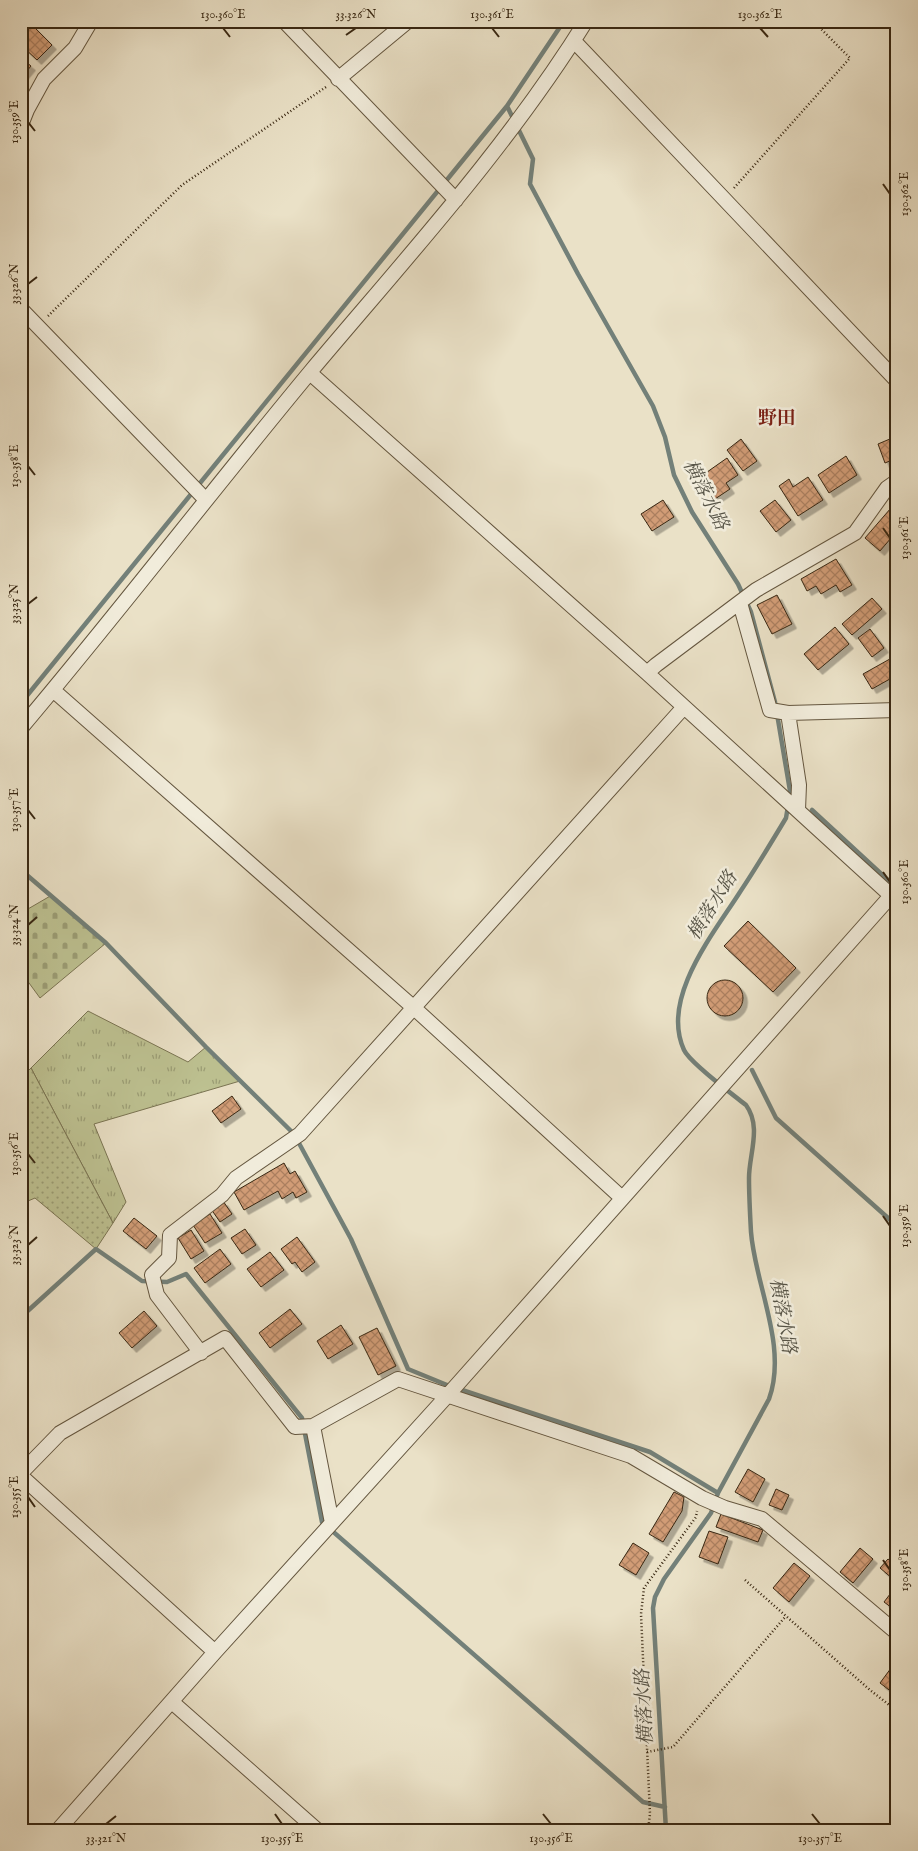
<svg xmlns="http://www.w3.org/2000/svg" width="918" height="1851" font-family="'IM FELL English','Noto Serif JP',serif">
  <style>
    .grass { fill: url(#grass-tufts); stroke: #7a7452 }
    .cemetery { fill: url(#cemetery-stones); stroke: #7a7452 }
    .park { fill: url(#park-dots); stroke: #7a7452 }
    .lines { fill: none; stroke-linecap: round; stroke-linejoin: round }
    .stream { stroke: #738079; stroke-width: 4.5 }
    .building { fill: url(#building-cross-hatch); stroke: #382712; filter: url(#shadow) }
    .minor-casing { stroke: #64563f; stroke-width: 16 }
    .path { stroke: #382712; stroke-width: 2.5; stroke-dasharray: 1 2.5; stroke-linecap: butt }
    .minor { stroke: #f1ecdb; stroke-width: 14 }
    .ticks { fill: none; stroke: #382712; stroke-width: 2 }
    .labels { text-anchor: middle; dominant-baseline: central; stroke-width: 5; stroke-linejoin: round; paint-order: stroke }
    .neighbourhood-label { font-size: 19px; font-weight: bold; fill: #7a1f14; stroke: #f1ecdb }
    .water-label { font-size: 19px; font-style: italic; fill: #565346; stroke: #f1ecdb }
    .neatline { fill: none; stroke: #382712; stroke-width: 2 }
    .ticks-label { font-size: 12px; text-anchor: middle; fill: #382712 }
  </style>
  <defs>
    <pattern id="grass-tufts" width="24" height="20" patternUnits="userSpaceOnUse" patternTransform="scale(1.25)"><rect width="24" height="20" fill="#bdc191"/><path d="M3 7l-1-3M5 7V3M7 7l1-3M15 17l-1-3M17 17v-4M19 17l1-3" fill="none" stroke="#9b9d75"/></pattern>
    <pattern id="cemetery-stones" width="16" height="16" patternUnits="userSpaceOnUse" patternTransform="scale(1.25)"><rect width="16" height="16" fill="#bdc191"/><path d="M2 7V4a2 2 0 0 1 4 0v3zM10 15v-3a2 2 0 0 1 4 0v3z" fill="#9b9d75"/></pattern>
    <pattern id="park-dots" width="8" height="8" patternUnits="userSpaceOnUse" patternTransform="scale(1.25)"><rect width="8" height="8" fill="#bdc191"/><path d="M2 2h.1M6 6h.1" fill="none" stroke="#9b9d75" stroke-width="1.8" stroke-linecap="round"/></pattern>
    <pattern id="building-cross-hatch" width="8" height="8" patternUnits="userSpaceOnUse" patternTransform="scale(1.25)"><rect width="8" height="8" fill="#d19c76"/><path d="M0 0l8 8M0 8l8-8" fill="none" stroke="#ab7f5f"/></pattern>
    <filter id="shadow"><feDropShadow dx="4.5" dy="4.5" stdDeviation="0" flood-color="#0004"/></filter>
  </defs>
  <rect width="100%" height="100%" fill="#eae1c7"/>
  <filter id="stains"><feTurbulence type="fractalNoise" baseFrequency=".004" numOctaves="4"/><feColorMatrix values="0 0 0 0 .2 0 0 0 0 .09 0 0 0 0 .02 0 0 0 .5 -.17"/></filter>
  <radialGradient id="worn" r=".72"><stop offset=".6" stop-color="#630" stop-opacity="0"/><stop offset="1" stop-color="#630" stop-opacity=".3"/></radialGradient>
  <path class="grass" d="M88 1011 188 1062 206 1047 240 1081 94 1124 126 1202 113 1223 31 1068Z"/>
  <path class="cemetery" d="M52 895 106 943 40 998 21 972V913Z"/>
  <path class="park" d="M31 1068 113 1223 96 1249 35 1198 21 1204V1078Z"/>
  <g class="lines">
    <path class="stream" d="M564 21 507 106 533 159 530 184 578 274 653 406 665 437 674 475 692 512 738 584 751 612 775 702 790 791 789 799
      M21 703 507 106
      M812 810 890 882 897 873
      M21 870 106 943 206 1047 294 1134 351 1239 408 1369 447 1385 650 1452 718 1493
      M752 1070 776 1118 897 1226
      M21 1317 96 1249 142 1281 167 1282 186 1274 302 1418 322 1522 643 1802 665 1807
      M666 1830 653 1608 655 1597 664 1579 711 1513 718 1493 769 1399C788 1346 755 1285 751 1232 750 1214 749 1196 749 1178 749 1154 762 1127 746 1105 732 1094 690 1063 684 1050 660 998 714 933 740 892 756 868 771 843 786 818L788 806"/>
  </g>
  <path class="building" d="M21 21H28L52 45 37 60 21 45Z
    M21 58 31 66 21 78Z
    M897 436V458L885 463 878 444Z
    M741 439 757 461 743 471 727 450Z
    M846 456 857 475 829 493 818 475Z
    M727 458 738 475 726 483 730 489 715 499 700 477Z
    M808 477 823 500 798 516 779 486 789 479 793 487Z
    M663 500 674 517 652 531 641 514Z
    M775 500 791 520 776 532 760 511Z
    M897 501V531L880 551 865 538Z
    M836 559 852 585 840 592 836 585 821 594 816 586 807 591 801 579Z
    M777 595 792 624 772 634 757 605Z
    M872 598 882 609 852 635 842 624Z
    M835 627 849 644 818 670 804 654Z
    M870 629 884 648 872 657 858 638Z
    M897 655V675L872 689 863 674Z
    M748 921 796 968 773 992 724 946Z
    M707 998a18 18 0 1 1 36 0a18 18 0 1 1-36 0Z
    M232 1096 241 1109 221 1123 212 1111Z
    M284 1163 290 1174 295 1171 307 1192 296 1198 293 1192 282 1199 278 1191 244 1210 234 1192Z
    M223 1201 232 1214 220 1222 211 1209Z
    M210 1214 222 1233 205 1243 193 1225Z
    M134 1218 157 1236 146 1249 123 1231Z
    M245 1229 256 1245 242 1254 231 1238Z
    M191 1230 204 1251 191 1259 178 1238Z
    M297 1237 315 1262 302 1272 295 1262 292 1264 281 1249Z
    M220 1249 231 1264 205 1283 194 1268Z
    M270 1252 284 1270 261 1287 247 1269Z
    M290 1309 302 1324 270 1348 259 1333Z
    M144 1311 157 1326 132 1348 119 1333Z
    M341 1325 353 1344 328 1359 317 1341Z
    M377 1328 396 1366 378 1375 359 1337Z
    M748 1469 765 1479 753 1502 735 1492Z
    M776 1489 789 1495 782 1510 769 1505Z
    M674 1492 684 1497 682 1511 663 1542 649 1534Z
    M721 1514 763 1530 758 1542 716 1527Z
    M709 1531 728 1537 718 1564 699 1557Z
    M633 1543 649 1553 636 1575 619 1565Z
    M860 1548 873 1559 853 1583 840 1572Z
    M888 1559 897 1566V1574L893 1579 880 1568Z
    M794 1563 810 1576 789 1602 773 1588Z
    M897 1585V1610L896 1611 884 1602Z
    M897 1660V1696L880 1683Z"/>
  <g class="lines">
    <defs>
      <path id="minor" d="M284 21 456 200
        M574 41 897 381
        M338 79 408 21
        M21 125 27 110 44 79 75 48 91 21
        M21 309 206 500
        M310 373 647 673 897 901
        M740 603 770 710 788 713 897 710
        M647 673 656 665 756 590 855 533 887 488 897 481
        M53 690 413 1007 622 1198
        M788 713 799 785 798 810
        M21 728C120 611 213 489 311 371 406 258 507 148 586 21
        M201 1353 157 1295 152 1275 169 1258 170 1235 222 1195 236 1178 300 1134 684 707
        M313 1426 332 1523
        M21 1473 60 1433 225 1338 295 1427 313 1426 398 1379 631 1456 702 1498 725 1508 762 1519 897 1633
        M21 1476 215 1652
        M172 1702 317 1830
        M58 1830 215 1652 447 1396 897 889"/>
    </defs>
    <use href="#minor" class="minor-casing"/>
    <path class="path" d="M734 188 850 58 813 21
      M48 316 182 185 326 87
      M745 1580 870 1690 897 1711
      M647 1752 673 1747 786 1616
      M648 1830 650 1814 641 1614 644 1588 696 1517 697 1511"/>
    <use href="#minor" class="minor"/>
  </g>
  <path class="ticks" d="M223 28 230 37M492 28 499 37M760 28 768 37M346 35 356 28M28 122 35 131M883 184 890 194M28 284 37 277M28 466 35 475M883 528 890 538M28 604 37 597M28 810 35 819M883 872 890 882M28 925 37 917M28 1154 35 1163M883 1216 890 1226M28 1245 37 1237M28 1497 35 1507M883 1560 890 1570M275 1814 282 1824M543 1814 551 1824M812 1814 820 1824M106 1824 116 1816"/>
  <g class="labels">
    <g class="neighbourhood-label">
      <text x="777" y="419">野田</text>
    </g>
    <g class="water-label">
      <text transform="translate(705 495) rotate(63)">横落水路</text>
      <text transform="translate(713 906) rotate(-58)">横落水路</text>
      <text transform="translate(782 1316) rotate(80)">横落水路</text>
      <text transform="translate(645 1707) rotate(-93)">横落水路</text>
    </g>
  </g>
  <rect width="918" height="1851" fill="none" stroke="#eae1c7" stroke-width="55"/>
  <rect x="28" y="28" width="862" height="1796" class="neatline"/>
  <g class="ticks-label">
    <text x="223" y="18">130.360°E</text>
    <text x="356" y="18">33.326°N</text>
    <text x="492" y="18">130.361°E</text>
    <text x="760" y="18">130.362°E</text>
    <text transform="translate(14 122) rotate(-90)" y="4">130.359°E</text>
    <text transform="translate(904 194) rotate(-90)" y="4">130.362°E</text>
    <text transform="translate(14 284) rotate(-90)" y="4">33.326°N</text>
    <text transform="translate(14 466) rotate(-90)" y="4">130.358°E</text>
    <text transform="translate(904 538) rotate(-90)" y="4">130.361°E</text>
    <text transform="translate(14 604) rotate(-90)" y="4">33.325°N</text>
    <text transform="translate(14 810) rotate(-90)" y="4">130.357°E</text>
    <text transform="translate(904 882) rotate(-90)" y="4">130.360°E</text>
    <text transform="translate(14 925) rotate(-90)" y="4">33.324°N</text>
    <text transform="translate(14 1154) rotate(-90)" y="4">130.356°E</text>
    <text transform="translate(904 1226) rotate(-90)" y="4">130.359°E</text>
    <text transform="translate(14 1245) rotate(-90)" y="4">33.323°N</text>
    <text transform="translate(14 1497) rotate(-90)" y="4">130.355°E</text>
    <text transform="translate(904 1570) rotate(-90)" y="4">130.358°E</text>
    <text x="106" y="1842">33.321°N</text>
    <text x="282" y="1842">130.355°E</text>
    <text x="551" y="1842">130.356°E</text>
    <text x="820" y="1842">130.357°E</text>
  </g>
  <rect width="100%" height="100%" filter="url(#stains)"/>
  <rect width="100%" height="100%" fill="url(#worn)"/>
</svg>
